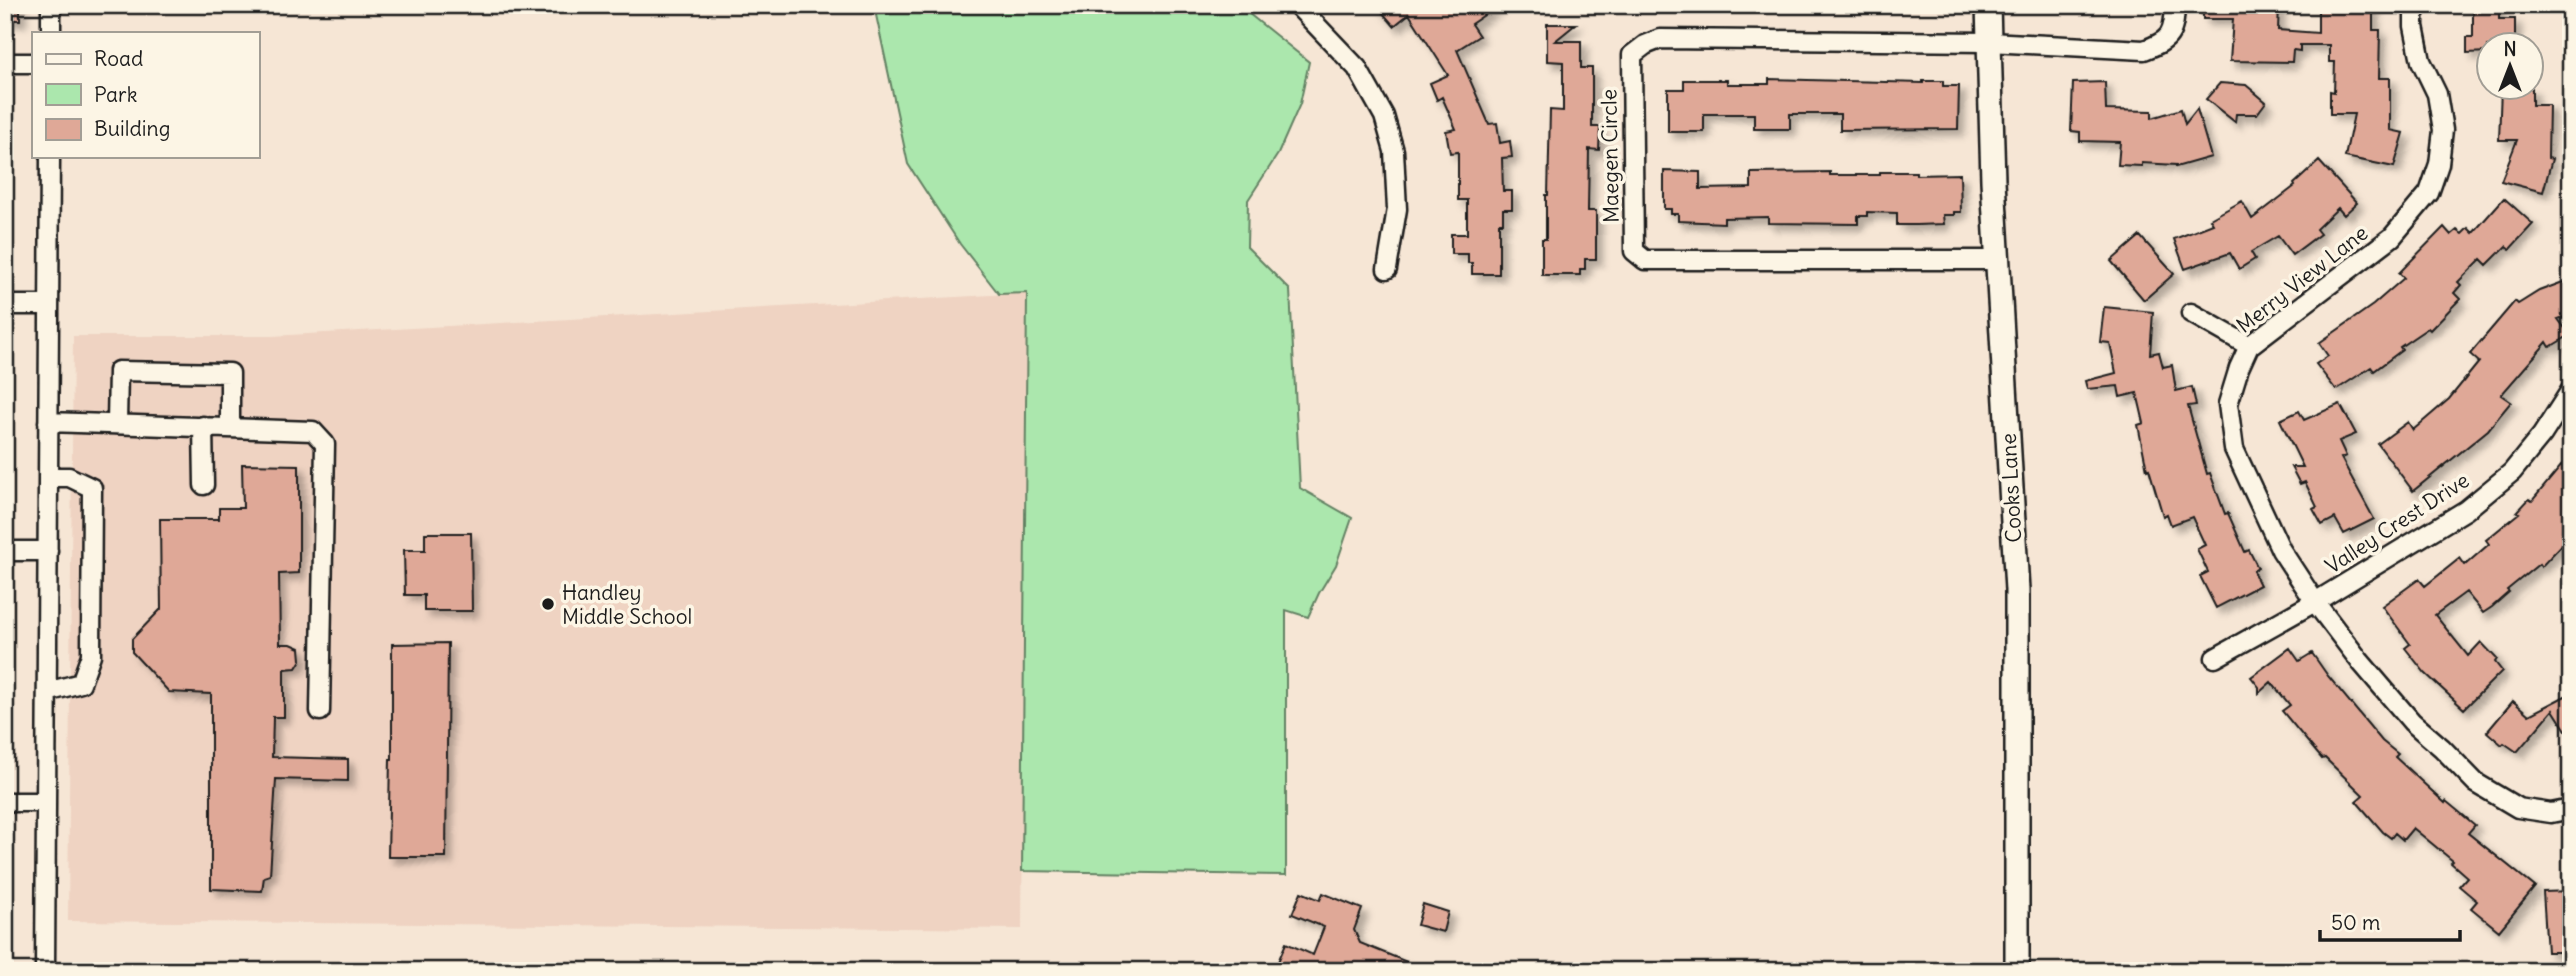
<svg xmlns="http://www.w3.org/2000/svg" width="2576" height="976" font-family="Delius,sans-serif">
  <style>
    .built { fill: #efd3c2 }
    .green { fill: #abe7ad; stroke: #648264; stroke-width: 2 }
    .building { fill: #dfa897; stroke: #1c1c1c; stroke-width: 2; filter: url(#shadow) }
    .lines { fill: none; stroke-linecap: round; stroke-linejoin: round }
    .minor-casing { stroke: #1c1c1c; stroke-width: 23 }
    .major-casing { stroke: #1c1c1c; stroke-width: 28 }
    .minor { stroke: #fcf5e5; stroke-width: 18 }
    .major { stroke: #fcf5e5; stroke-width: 23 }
    .poi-dot { fill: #1c1c1c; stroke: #fcf5e5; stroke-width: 2.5 }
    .labels { text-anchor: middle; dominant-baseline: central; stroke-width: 7; stroke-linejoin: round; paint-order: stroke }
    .street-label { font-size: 21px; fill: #1c1c1c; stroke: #fcf5e5 }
    .poi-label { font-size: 21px; fill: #1c1c1c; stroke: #fcf5e5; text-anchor: start }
  </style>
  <defs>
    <filter id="shadow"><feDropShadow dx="6" dy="6" stdDeviation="3.5" flood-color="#0004"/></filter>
  </defs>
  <rect width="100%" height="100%" fill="#f6e6d5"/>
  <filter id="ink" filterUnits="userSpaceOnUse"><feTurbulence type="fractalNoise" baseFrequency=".0143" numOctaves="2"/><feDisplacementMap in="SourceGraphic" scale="14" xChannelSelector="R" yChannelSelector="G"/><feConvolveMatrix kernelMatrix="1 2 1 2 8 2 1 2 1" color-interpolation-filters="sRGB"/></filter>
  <g filter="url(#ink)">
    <path class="built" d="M1027 293 1022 929 68 921 73 336H272Z"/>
    <path class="green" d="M879 5H1162L1163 10 1172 5H1238L1309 62 1300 104 1278 154 1248 200 1247 247 1290 290 1300 488 1352 518 1336 565 1319 593 1308 617 1286 610V875L1022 871 1027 293 999 294 960 244 908 164 876 15Z"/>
    <path class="building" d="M5 5H20V20H5Z
      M1376 5H1499L1471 24 1479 36 1457 50 1489 124 1497 123 1500 143 1510 141 1512 157 1502 158 1503 191H1512V209H1503V223H1499V274H1472V263H1468V254H1451V234H1467V200H1458V152L1450 153 1446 131 1456 129 1442 97 1437 100 1430 83 1448 75 1409 14 1394 26Z
      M2203 5H2279L2278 30 2318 33V5H2373V30H2380L2379 78H2390V130L2404 133 2394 167 2345 157 2354 114H2330V91L2334 92 2335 62H2329V45H2300V51L2293 50 2292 62 2230 61 2233 19H2203Z
      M2473 5H2499V19H2515V46H2488V52L2467 53V37H2473Z
      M1547 24H1576L1555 41H1581V68H1592V127H1600L1599 150 1589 149 1588 211H1596V259H1585V269H1580V275H1542V239H1546V195H1548L1550 110 1563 111V62L1547 61Z
      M1769 79 1923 83V81H1943V86H1959L1958 129 1840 130V114H1790V129H1754V114H1704V132H1668V89H1684V80H1727V84H1769Z
      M2105 82 2106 110 2152 111V118L2181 109 2185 124 2197 109 2211 157 2176 167V165L2142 163V166L2118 165 2120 142 2080 141V132L2071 131 2073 83Z
      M2220 83 2246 85 2266 102 2257 114H2236L2235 122 2206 99Z
      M2501 88H2532V105H2549L2548 158 2552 159 2543 192 2501 181 2517 140H2499Z
      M2319 161 2357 203 2344 215 2338 208 2316 229 2320 234 2292 255 2278 236 2251 252 2255 259 2239 269 2230 253 2185 269 2174 239 2213 224 2210 219 2242 201 2252 219 2295 186 2294 184Z
      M1664 171 1700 172V189L1751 188V173L1830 172V175H1880V172H1916V175L1960 174 1961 212H1954V215H1943L1944 224 1916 225H1897V213L1867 212V216H1858V224L1768 223V217L1724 218V223L1678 221V214H1671V209H1664Z
      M2504 198 2533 224 2510 249 2506 246 2487 265 2481 259 2458 282 2461 285 2454 293 2460 299 2430 330 2428 328 2400 347 2402 350 2374 371 2371 367 2336 390 2316 364 2328 356 2319 343 2373 305 2404 278 2399 273 2444 227 2451 235 2457 230 2462 234 2468 228 2473 233Z
      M2140 236 2174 274 2144 300 2111 261Z
      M2571 279V315L2558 319 2570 335 2550 347 2547 342 2501 395 2511 402 2488 430 2413 491 2378 444 2408 422 2413 430 2449 399 2479 362 2470 354 2515 301 2518 304 2539 291Z
      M2104 307 2153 312 2150 354 2159 352 2163 367 2172 365 2176 391 2192 387 2196 405 2188 406 2207 474 2210 473 2225 514 2228 513 2245 552 2249 550 2258 568 2253 571 2260 585 2216 608 2200 576 2208 572 2197 549 2205 545 2192 517 2171 525 2167 514 2163 516 2149 469 2147 470 2138 425 2144 423 2137 393 2120 397 2118 386 2087 389 2085 381 2116 373 2110 343 2100 342Z
      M2340 404 2356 434 2339 441 2346 456 2341 458 2374 519 2344 534 2335 518 2322 525 2313 509 2317 507 2305 482 2300 484 2291 467H2303L2280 420 2299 411 2304 420Z
      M2571 454V535L2541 567 2539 564 2507 590 2509 592 2492 607 2483 613 2466 592 2435 615 2468 656 2481 642 2497 659 2495 662 2502 671 2464 709 2425 673 2405 648 2410 644 2382 606 2419 579 2425 586 2460 558 2465 565 2489 544 2486 540 2519 513 2517 512 2529 499 2532 501Z
      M242 464 299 465V573L279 574 280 644H291L300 648 301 660 296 668 284 669V717H273L272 757 348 759V781L276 779 270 875 264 877 262 891 211 889V694L169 692 132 652V639L161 609 160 519H219V508H243Z
      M425 533H471L472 611H424V595H405L404 550H425Z
      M448 643 446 857H388L390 759H392V644Z
      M2290 648 2299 661 2312 653 2328 676 2382 741 2398 754 2395 757 2445 803 2446 801 2475 825 2468 833 2535 887 2499 931 2471 908 2477 901 2459 886 2467 877 2451 863 2453 861 2413 828 2403 840 2395 833 2391 838 2383 832 2356 801 2363 795 2325 758 2322 759 2282 711 2290 705 2271 682 2259 693V687L2251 677Z
      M2571 693V738L2553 710 2517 752 2504 743 2502 745 2487 732 2513 701 2529 715Z
      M2571 891V952H2547L2543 892Z
      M1301 892 1320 900 1323 893 1362 909 1354 930 1360 943 1429 971H1292L1277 964 1286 943 1313 955 1324 927 1292 914Z
      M1423 904 1448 912 1443 932 1417 925Z"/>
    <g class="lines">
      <defs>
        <path id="minor" d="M1297 5 1357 68 1384 116 1394 151 1397 209 1387 269
          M2414 5V26L2421 61 2437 94 2443 130 2439 164 2429 193 2392 237 2249 346 2239 368 2228 404 2234 449 2281 550 2315 602 2359 660 2412 722 2442 748 2476 783 2518 808 2551 813 2571 809
          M51 33V5
          M5 63H33
          M1998 260H1645L1634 251 1632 55 1645 45 1660 39 1989 42 2144 50C2171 40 2174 34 2175 5
          M5 305H49
          M2191 313 2249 346
          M48 422 313 431 325 444 320 711
          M117 423 118 371 230 373V427
          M203 426 204 485
          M5 551H48
          M2215 658 2315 602 2466 510 2512 472 2542 435 2571 390
          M47 692 81 683 91 655 92 488 69 477H48
          M5 802H46
          M45 971 50 156"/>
        <path id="major" d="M1988 5 1993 181 2017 590V971"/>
      </defs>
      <use href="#minor" class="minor-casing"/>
      <use href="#major" class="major-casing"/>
      <use href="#minor" class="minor"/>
      <use href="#major" class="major"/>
    </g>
  </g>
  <circle class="poi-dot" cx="548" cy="604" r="7"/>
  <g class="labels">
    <g class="street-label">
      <text transform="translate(1610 156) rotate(-91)">Maegen Circle</text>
      <text transform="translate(2302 279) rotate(-38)">Merry View Lane</text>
      <text transform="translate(2011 488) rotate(-93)">Cooks Lane</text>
      <text transform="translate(2397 523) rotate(-33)">Valley Crest Drive</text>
    </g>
    <g class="poi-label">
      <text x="562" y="592">Handley<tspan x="562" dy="24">Middle School</tspan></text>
    </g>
  </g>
  <rect width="2576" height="976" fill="none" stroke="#fcf5e5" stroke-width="28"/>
  <rect x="14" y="14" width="2548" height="948" fill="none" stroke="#1c1c1c" stroke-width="2.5" filter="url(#ink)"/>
  <rect x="32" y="32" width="228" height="126" fill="#fcf5e5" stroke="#a29e95" stroke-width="2"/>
  <rect x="46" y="54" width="35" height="10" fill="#fcf5e5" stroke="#a29e95" stroke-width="2"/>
  <text x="94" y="66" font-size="21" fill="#1c1c1c">Road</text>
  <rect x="46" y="84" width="35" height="21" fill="#abe7ad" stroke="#a29e95" stroke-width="2"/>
  <text x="94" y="102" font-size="21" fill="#1c1c1c">Park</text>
  <rect x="46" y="119" width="35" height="21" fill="#dfa897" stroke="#a29e95" stroke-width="2"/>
  <text x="94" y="136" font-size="21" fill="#1c1c1c">Building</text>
  <g transform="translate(2510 66)"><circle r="33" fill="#fcf5e5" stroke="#a29e95" stroke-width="2"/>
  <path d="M0-5L12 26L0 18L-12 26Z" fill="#1c1c1c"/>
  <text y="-10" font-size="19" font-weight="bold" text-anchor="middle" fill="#1c1c1c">N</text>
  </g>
  <path d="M2320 930v10h140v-10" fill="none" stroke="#1c1c1c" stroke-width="3.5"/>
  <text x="2331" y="930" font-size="21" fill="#1c1c1c" stroke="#fcf5e5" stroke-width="5" paint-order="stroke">50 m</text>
</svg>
